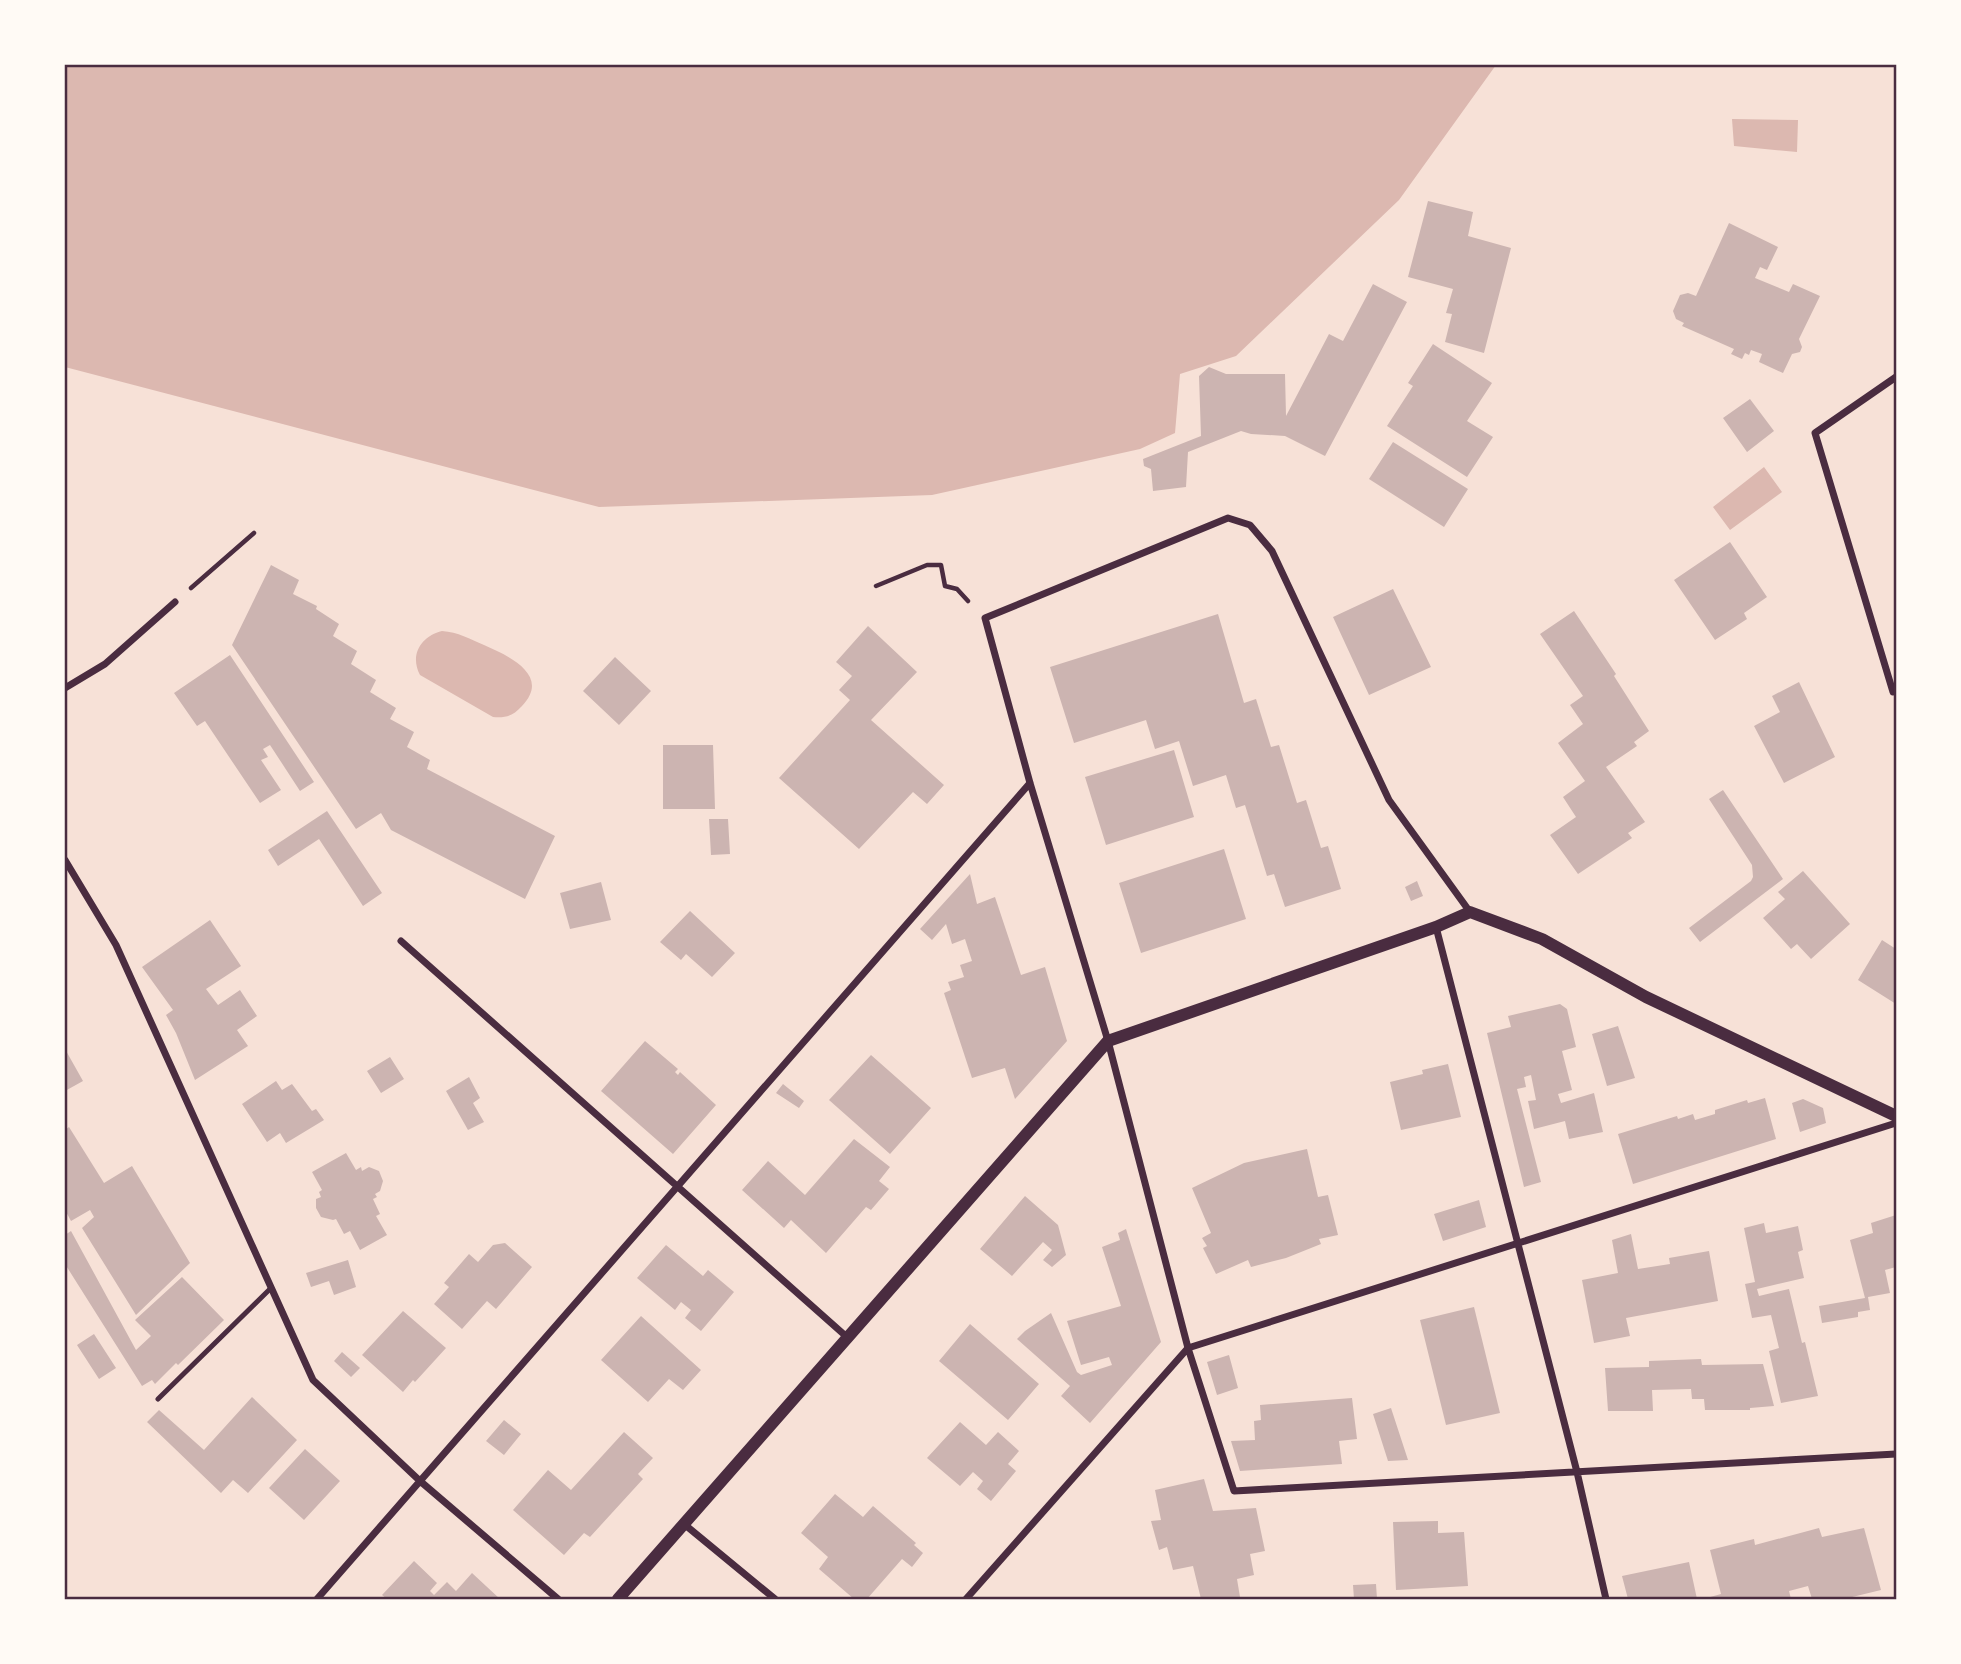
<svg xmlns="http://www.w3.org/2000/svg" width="1961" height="1664" font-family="Mulish,sans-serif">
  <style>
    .water { fill: #dcb8b0 }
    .building { fill: #ccb4b1 }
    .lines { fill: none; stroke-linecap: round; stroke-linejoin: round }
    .path { stroke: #4a2c40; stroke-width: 4.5 }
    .service { stroke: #4a2c40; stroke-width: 5 }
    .minor { stroke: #4a2c40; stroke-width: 7 }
    .tertiary { stroke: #4a2c40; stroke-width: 12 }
    .neatline { fill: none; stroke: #4a2c40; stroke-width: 2.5 }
  </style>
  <rect width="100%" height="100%" fill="#f7e1d7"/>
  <path class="water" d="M65 65H1496L1399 200 1236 356 1180 374 1175 433 1140 449 932 495 599 507 65 367Z
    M1732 119 1798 120 1797 152 1734 146Z
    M1764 467 1782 492 1730 530 1713 507Z
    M442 631C458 632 470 639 484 645 507 655 552 675 522 706 513 716 506 718 493 717L420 675C409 654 422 636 442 631Z"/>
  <path class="building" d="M1428 201 1473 212 1468 236 1511 248 1484 353 1445 342 1452 314 1446 313 1453 289 1408 277Z
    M1729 223 1778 247 1767 270 1760 267 1755 278 1789 292 1793 284 1820 296 1799 339 1802 347 1800 352 1792 354 1783 373 1759 362 1762 354 1751 350 1749 355 1745 353 1742 359 1731 354 1734 349 1682 326 1684 323 1676 319 1673 311 1680 295 1688 293 1696 296Z
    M1373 284 1407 302 1325 456 1285 436 1251 434 1241 431 1188 452 1186 487 1153 491 1151 469 1144 466 1143 459 1201 436 1199 376 1209 367 1226 374H1285L1286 416 1329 334 1343 341Z
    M1433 344 1492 383 1467 421 1493 437 1467 477 1387 426 1413 386 1408 383Z
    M1750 399 1774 431 1747 452 1723 418Z
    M1393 442 1468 489 1444 527 1369 479Z
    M1730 542 1767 597 1744 613 1747 619 1715 640 1674 580Z
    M271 565 299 580 293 594 317 606 316 609 339 624 333 636 357 651 351 664 376 680 370 692 396 708 390 719 414 732 407 747 430 760 427 769 555 836 525 899 391 830 381 813 356 829 232 645Z
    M1393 589 1431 667 1369 695 1333 617Z
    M1574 611 1616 674 1614 676 1649 731 1634 742 1637 746 1606 767 1645 822 1628 833 1632 838 1578 874 1550 835 1576 817 1563 797 1585 781 1558 743 1583 724 1570 705 1583 696 1540 634Z
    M1218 614 1244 703 1256 699 1271 747 1279 745 1297 803 1306 800 1321 848 1328 846 1341 889 1285 907 1274 874 1267 876 1245 805 1236 808 1226 775 1193 786 1179 741 1155 749 1146 720 1074 743 1050 667Z
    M868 626 917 672 871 720 944 785 927 804 913 792 859 849 779 778 850 700 839 690 852 676 836 662Z
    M230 655 314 782 300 791 270 745 263 749 268 757 261 760 281 790 260 803 205 721 197 726 174 693Z
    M615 657 651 691 619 725 583 691Z
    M1799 682 1835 757 1784 783 1754 726 1780 712 1772 696Z
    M663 745H713L715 809H663Z
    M1174 750 1194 817 1106 845 1085 777Z
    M1723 790 1783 879 1700 942 1689 928 1751 881 1753 877 1752 865 1709 799Z
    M327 811 382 893 363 906 319 839 278 866 268 850Z
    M709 819H728L730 854 711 855Z
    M1224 849 1246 919 1141 953 1119 883Z
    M1803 871 1850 924 1811 959 1797 944 1791 949 1763 918 1785 899 1778 892Z
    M970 874 977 904 995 897 1021 975 1045 967 1067 1041 1015 1099 1005 1068 972 1078 944 993 951 990 948 982 964 977 960 965 972 961 965 939 952 944 946 924 932 940 920 929Z
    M1417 881 1423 896 1411 901 1405 887Z
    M601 882 611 920 570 929 560 893Z
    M690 911 735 953 712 977 686 954 681 960 660 942Z
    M210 920 241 966 206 989 218 1005 240 990 257 1016 237 1030 248 1046 195 1080 176 1033 166 1015 173 1010 142 967Z
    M1882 940 1896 949V1004L1858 980Z
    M1560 1004 1567 1009 1576 1047 1562 1051 1572 1090 1558 1094 1561 1103 1594 1093 1603 1132 1569 1139 1565 1121 1534 1129 1528 1101 1536 1100 1531 1075 1524 1077 1526 1087 1517 1089 1541 1182 1524 1187 1487 1033 1511 1027 1508 1016Z
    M1618 1026 1635 1078 1607 1086 1592 1034Z
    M645 1041 678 1069 675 1072 678 1075 680 1072 716 1105 673 1154 601 1091Z
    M65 1049 83 1081 65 1091Z
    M871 1055 931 1108 890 1154 829 1100Z
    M390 1057 404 1079 381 1093 367 1071Z
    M1448 1064 1461 1117 1401 1130 1390 1082 1423 1074 1422 1070Z
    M469 1077 480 1098 473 1103 484 1122 468 1130 446 1091Z
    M276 1081 282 1090 292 1084 312 1111 316 1109 324 1120 286 1143 280 1133 267 1142 242 1104Z
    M783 1084 804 1101 799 1108 776 1093Z
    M1765 1098 1776 1139 1633 1184 1618 1134 1677 1116 1678 1119 1693 1114 1695 1120 1715 1114V1110L1747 1100 1748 1103Z
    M1803 1099 1823 1108 1826 1123 1800 1132 1792 1103Z
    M69 1127 104 1183 132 1166 190 1263 136 1315 82 1228 94 1217 90 1210 71 1221 65 1210V1130Z
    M854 1139 890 1167 879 1181 889 1189 871 1210 866 1207 826 1253 791 1220 784 1228 742 1190 768 1161 805 1195Z
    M1307 1149 1318 1197 1328 1195 1338 1235 1319 1239 1321 1244 1286 1258 1251 1267 1248 1260 1216 1274 1203 1248 1207 1246 1202 1238 1211 1233 1192 1188 1244 1163Z
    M346 1153 356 1170 361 1167 362 1171 369 1167 379 1171 383 1181 380 1191 375 1194 377 1197 373 1199 380 1214 376 1216 387 1235 360 1250 350 1231 344 1234 336 1219 333 1220 321 1217 316 1208V1199L321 1197 319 1192 322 1190 312 1172Z
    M1025 1196 1058 1225 1066 1255 1052 1267 1043 1260 1052 1250 1043 1242 1012 1276 980 1249Z
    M1479 1200 1486 1227 1443 1241 1434 1214Z
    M1896 1215V1267L1885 1270 1890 1293 1868 1297 1870 1310 1858 1312V1317L1822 1323 1819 1306 1865 1298 1850 1240 1873 1233 1871 1223Z
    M1764 1223 1766 1233 1798 1226 1803 1250 1798 1252 1804 1278 1757 1289 1759 1296 1789 1289 1802 1343 1805 1342 1818 1396 1781 1403 1769 1351 1779 1348 1771 1315 1752 1318 1745 1284 1755 1282 1744 1228Z
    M1126 1229 1161 1342 1090 1423 1061 1396 1070 1386 1017 1339 1025 1331 1051 1313 1077 1372 1081 1375 1112 1365 1109 1357 1081 1365 1067 1321 1121 1306 1102 1247 1120 1240 1118 1233Z
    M71 1231 136 1350 151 1336 135 1320 182 1277 224 1320 178 1365 176 1363 155 1384 152 1380 142 1386 65 1264V1235Z
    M1631 1234 1638 1269 1670 1264 1669 1258 1709 1251 1718 1301 1626 1318 1630 1336 1594 1343 1582 1280 1618 1273 1612 1240Z
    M505 1243 532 1267 496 1309 487 1301 462 1329 434 1304 449 1287 444 1283 469 1254 478 1262 493 1245Z
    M666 1245 703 1276 708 1270 734 1292 701 1331 685 1318 691 1310 681 1302 675 1310 637 1278Z
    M348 1260 356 1287 334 1295 329 1281 311 1287 306 1273Z
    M1474 1307 1500 1413 1446 1425 1420 1320Z
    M403 1311 446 1348 415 1382 413 1380 403 1392 362 1355Z
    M641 1316 701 1370 683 1390 669 1379 648 1402 601 1360Z
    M970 1324 1039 1384 1008 1420 939 1361Z
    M94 1334 116 1368 99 1379 77 1345Z
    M342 1352 360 1368 351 1377 334 1361Z
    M1229 1355 1238 1388 1217 1395 1207 1362Z
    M1701 1359 1702 1365 1763 1364 1774 1406 1750 1408V1410H1705L1704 1399H1692L1691 1389 1652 1390 1653 1411H1608L1605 1368 1649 1367V1361Z
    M252 1397 297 1440 248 1493 233 1480 221 1493 147 1422 159 1410 204 1450Z
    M1352 1398 1357 1439 1339 1441 1342 1464 1240 1471 1231 1441 1255 1440 1254 1421 1261 1420 1260 1405Z
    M1391 1408 1408 1460 1388 1461 1373 1414Z
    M504 1420 521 1434 504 1455 486 1441Z
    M960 1422 986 1445 998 1432 1019 1451 1008 1464 1016 1471 991 1501 977 1489 983 1481 973 1472 960 1486 927 1458Z
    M624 1432 653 1458 638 1474 643 1479 590 1537 584 1533 564 1555 513 1510 548 1470 571 1490Z
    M305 1449 340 1481 304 1520 269 1488Z
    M1204 1479 1213 1511 1256 1508 1265 1551 1250 1554 1254 1575 1237 1579 1240 1597 1231 1599H1201L1193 1566 1173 1570 1167 1547 1159 1550 1151 1521 1161 1520 1155 1490Z
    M835 1494 863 1517 873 1506 916 1543 914 1545 923 1553 912 1567 902 1559 867 1599H854L819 1569 828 1557 801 1533Z
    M1438 1521V1533L1464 1532 1468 1586 1396 1590 1393 1522Z
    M1819 1528 1822 1537 1864 1528 1881 1590 1844 1599H1812L1808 1586 1789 1591 1791 1599H1703L1721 1594 1710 1550 1754 1539 1755 1545Z
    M414 1561 437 1583 430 1591 434 1595 447 1582 456 1591 472 1573 500 1599H387L382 1595Z
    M1689 1562 1697 1599H1628L1622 1576Z
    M1376 1584 1377 1599H1354L1353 1585Z"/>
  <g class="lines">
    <path class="path" d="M876 586 927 565H941L945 586 957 589 968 601
      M191 588 254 533"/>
    <path class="service" d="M158 1399 271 1288"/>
    <path class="minor" d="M65 688 105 664 175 602
      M1893 692 1815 433 1896 377
      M65 860 116 945 313 1380 420 1481 558 1599
      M1470 912 1389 800 1272 551 1250 525 1228 518 985 618 1030 783 1108 1041 1188 1348 1234 1491 1896 1454
      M1436 927 1577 1472 1606 1599
      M401 941 848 1338
      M1188 1348 1896 1123
      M684 1524 775 1599
      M317 1599 1030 783
      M966 1599 1188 1348"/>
    <path class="tertiary" d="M618 1599 1108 1041 1436 927 1470 912 1542 939 1646 997 1896 1116"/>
  </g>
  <rect width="1961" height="1664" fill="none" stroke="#fffaf5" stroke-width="133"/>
  <rect x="66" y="66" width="1829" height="1532" class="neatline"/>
</svg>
